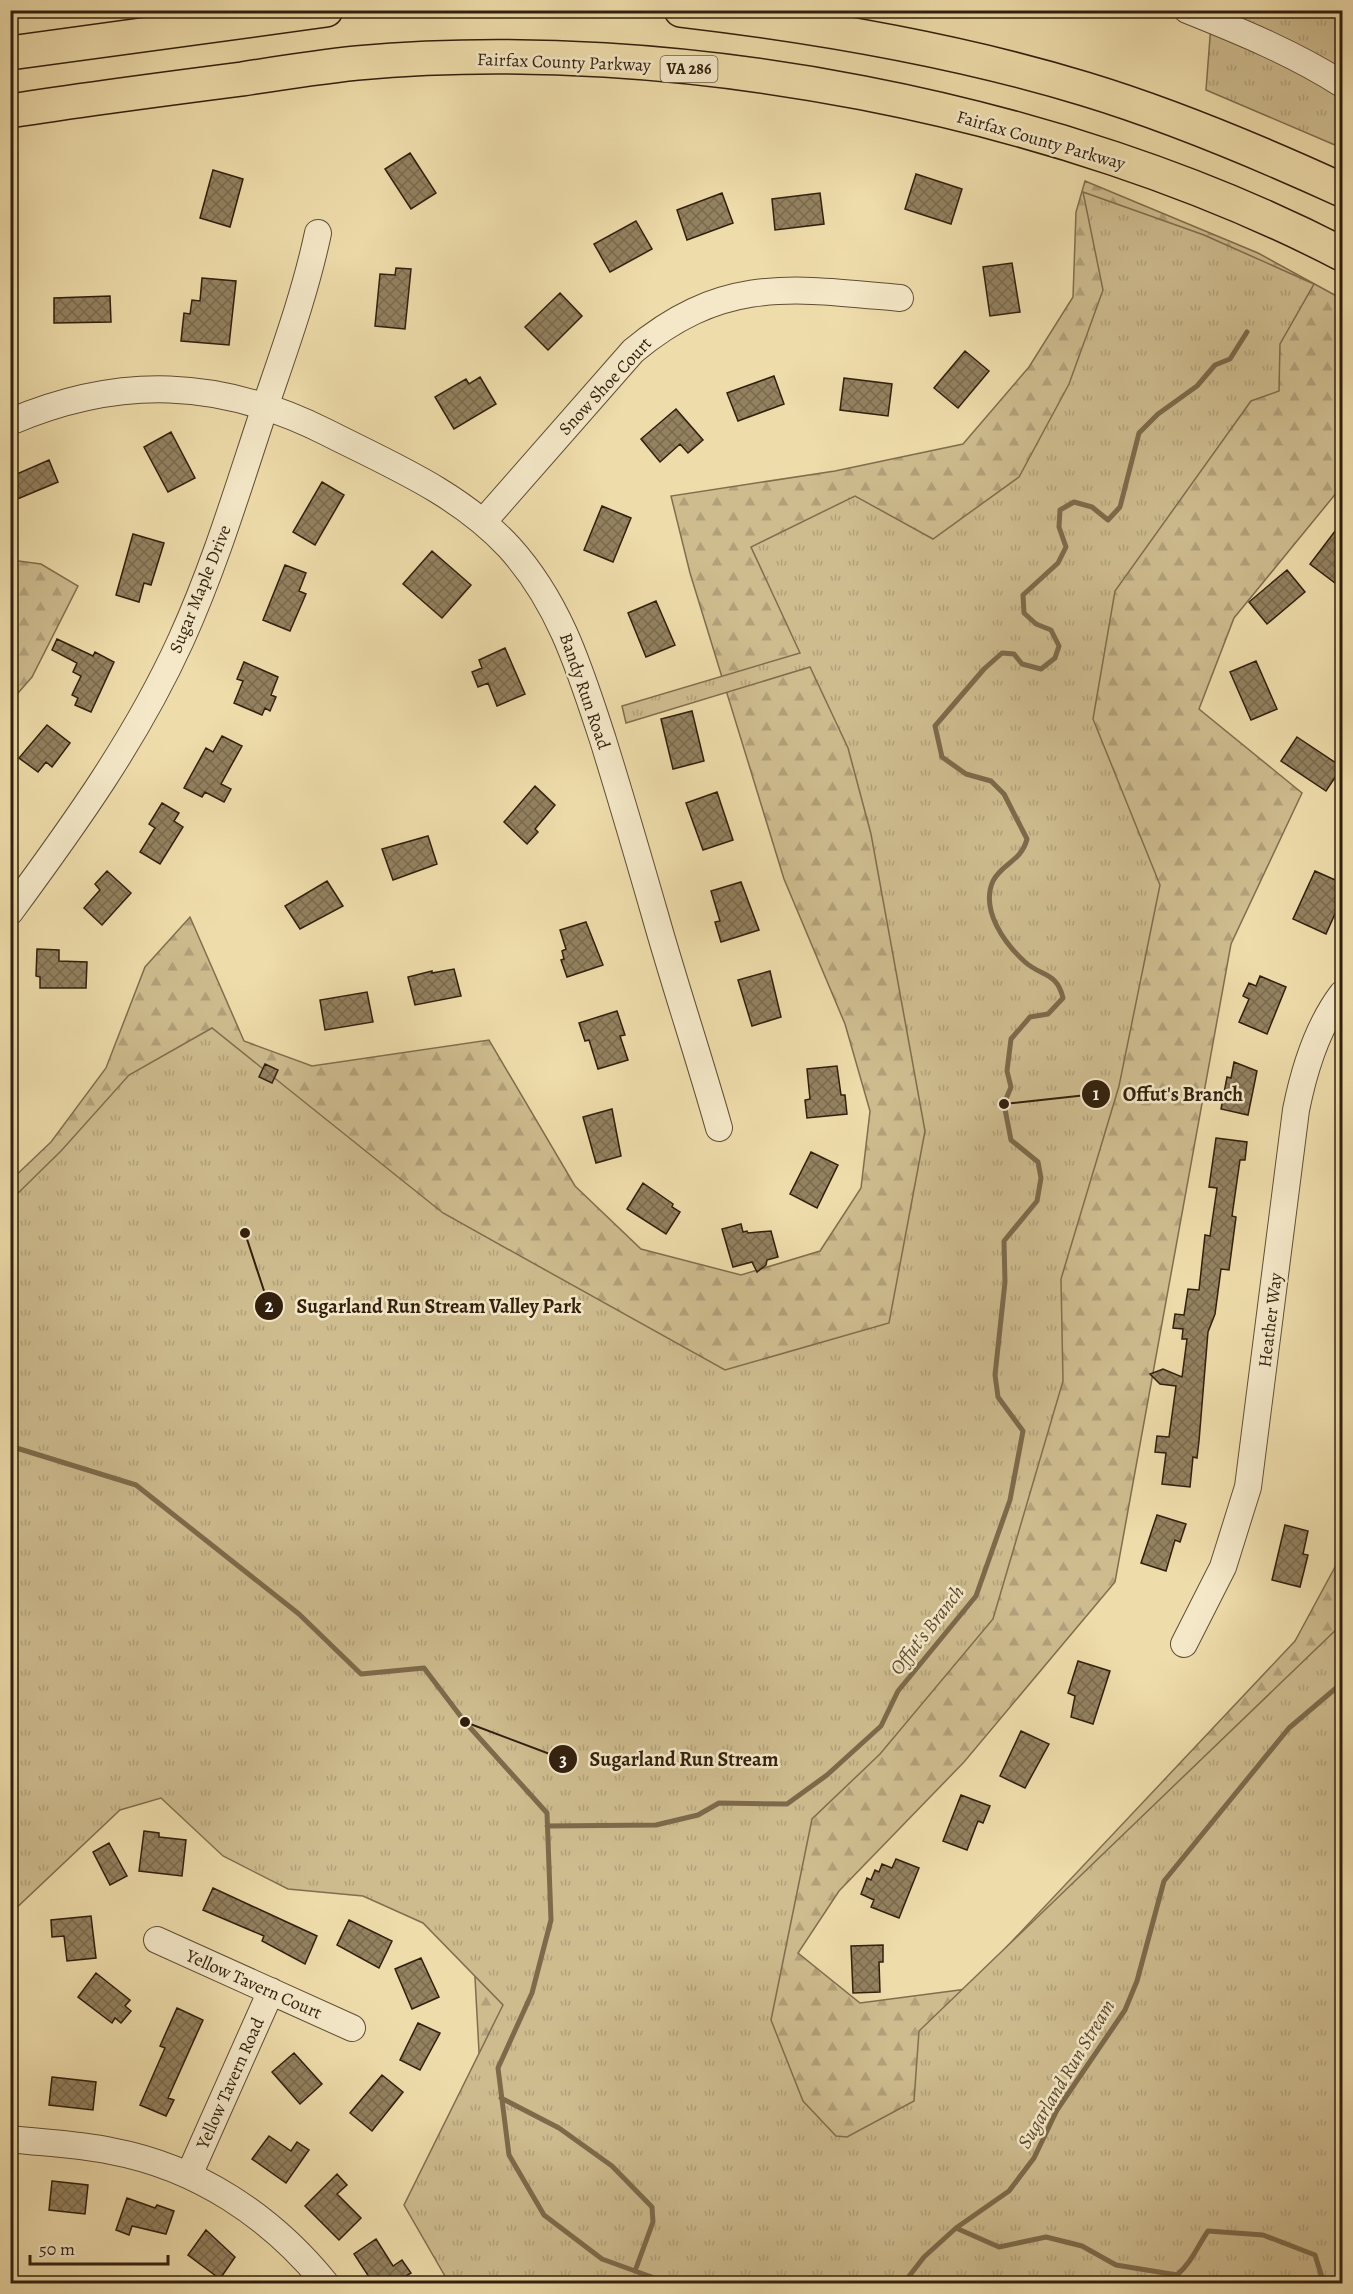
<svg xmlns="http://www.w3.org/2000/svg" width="1353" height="2294" font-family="Alegreya,serif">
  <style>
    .forest { fill: url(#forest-firs); stroke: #806e4e; stroke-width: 1.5 }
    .park { fill: url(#park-tufts); stroke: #806e4e; stroke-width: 1.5 }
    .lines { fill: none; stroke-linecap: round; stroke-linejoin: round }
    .stream { stroke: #7c6a4b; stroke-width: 5 }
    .building { fill: url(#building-cross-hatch); stroke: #311f0d; stroke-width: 1.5 }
    .minor-casing { stroke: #604e34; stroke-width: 28 }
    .highway-casing { stroke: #311f0d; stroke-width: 36 }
    .minor { stroke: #f4e8c8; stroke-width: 26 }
    .highway { stroke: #eedcaa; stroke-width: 33 }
    .labels { text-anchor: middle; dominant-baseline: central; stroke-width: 5; stroke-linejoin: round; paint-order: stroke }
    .shield { fill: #f4e8c8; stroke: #6c5b45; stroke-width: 1.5 }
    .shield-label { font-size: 16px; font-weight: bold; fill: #311f0d }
    .street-label { font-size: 18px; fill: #311f0d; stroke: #f4e8c8 }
    .water-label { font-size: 20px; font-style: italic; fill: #5d4b31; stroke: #f4e8c8 }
    .leader { fill: none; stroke: #311f0d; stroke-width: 2 }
    .callout-dot { fill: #311f0d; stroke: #f4e8c8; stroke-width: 2 }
    .mark-label { font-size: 18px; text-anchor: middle; font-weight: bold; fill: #fff }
    .callout-label { font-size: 20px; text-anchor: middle; font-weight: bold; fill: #311f0d; stroke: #f4e8c8; stroke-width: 5; stroke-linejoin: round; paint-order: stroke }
  </style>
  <defs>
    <pattern id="forest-firs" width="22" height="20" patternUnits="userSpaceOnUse" patternTransform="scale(1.5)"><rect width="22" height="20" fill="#cebc8f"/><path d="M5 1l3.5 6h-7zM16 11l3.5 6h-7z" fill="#b1a17a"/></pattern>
    <pattern id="park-tufts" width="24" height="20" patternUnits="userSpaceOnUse" patternTransform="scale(1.5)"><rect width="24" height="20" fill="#cebc8f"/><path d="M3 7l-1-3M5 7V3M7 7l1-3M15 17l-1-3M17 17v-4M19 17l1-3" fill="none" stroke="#b1a17a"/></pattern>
    <pattern id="building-cross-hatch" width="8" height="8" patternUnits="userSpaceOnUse" patternTransform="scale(1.5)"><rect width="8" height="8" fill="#93815f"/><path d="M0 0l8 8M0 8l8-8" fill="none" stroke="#79694d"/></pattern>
  </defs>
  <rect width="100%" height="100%" fill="#eedcaa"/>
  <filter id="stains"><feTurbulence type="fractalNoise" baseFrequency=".00333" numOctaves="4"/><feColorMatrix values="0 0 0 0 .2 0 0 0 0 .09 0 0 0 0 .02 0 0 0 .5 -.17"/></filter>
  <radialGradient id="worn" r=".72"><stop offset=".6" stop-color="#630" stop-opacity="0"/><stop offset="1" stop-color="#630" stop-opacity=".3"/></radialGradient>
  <path class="forest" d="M1085 181 1258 253 1342 299V486L1234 618 1199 709 1302 793 1231 944 1115 1582 964 1762 839 1891 798 1953 860 2003 967 1989 1295 1641 1342 1554V2283L484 2144 473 1941 442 1863 11 1741V1180L51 1142 106 1068 145 967 190 917 244 1041 312 1066 489 1040 575 1186 641 1249 741 1275 820 1251 861 1188 870 1111 845 1024 784 879 690 573 671 496 835 471 963 444 1029 367 1073 297 1076 212Z
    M11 560 41 564 78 586 32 677 11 701Z"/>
  <path class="park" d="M1212 11H1342V148L1206 90Z
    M1083 192 1204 235 1314 284 1280 344 1279 391 1251 401 1115 591 1093 719 1160 885 1119 1086 1061 1279 1063 1381 993 1619 880 1754 812 1819 771 2020 803 2101 836 2136 847 2137 914 2101 919 2031 1342 1624V2283H449L404 2205 503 2005 423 1923 363 1896 288 1889 223 1856 161 1798 120 1810 11 1913V1200L61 1151 129 1075 212 1028 443 1213 725 1370 889 1323 925 1131 871 834 848 748 810 667 626 723 622 706 800 653 751 547 855 496 933 539 1019 477 1069 384 1103 290Z"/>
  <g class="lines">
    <path class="stream" d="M10 1446 136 1485 299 1614 361 1674 424 1668 465 1722 547 1813 551 1920 532 1993 498 2068 509 2155 544 2215 602 2259 671 2284
      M547 1826 656 1825 698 1815 719 1803 787 1804 827 1775 881 1726 898 1691 976 1596 1010 1500 1023 1431 998 1397 995 1375 1005 1282 1004 1241 1037 1201 1041 1178 1038 1162 1011 1140 1004 1104 1011 1087 1007 1071 1011 1039 1030 1017 1048 1014 1063 998C1057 972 1042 977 1025 962 1005 944 980 910 993 881 1002 863 1021 862 1027 839L1004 794 991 781 966 774 942 757 935 726 984 669 1002 653 1014 654 1022 664 1041 669 1055 658 1059 646 1051 630 1036 624 1024 613 1023 595 1058 563 1066 547 1059 527 1060 510 1074 502 1092 507 1108 520 1120 507 1139 433 1158 414 1197 386 1215 365 1230 359 1247 332
      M501 2098 559 2128 612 2166 652 2207 653 2222 635 2271
      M956 2228 999 2247 1046 2237 1082 2246 1116 2265 1177 2275C1192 2262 1197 2247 1208 2231L1263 2235 1315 2255 1324 2284
      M903 2284 924 2257 956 2228 1009 2191 1034 2158 1057 2110 1125 2010 1137 1981 1164 1881 1289 1728 1342 1683"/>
  </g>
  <path class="building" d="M410 153 436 193 411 209 385 169Z
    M213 170 243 179 230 227 200 218Z
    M916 174 962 189 951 224 905 209Z
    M722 193 733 223 687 240 677 210Z
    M820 193 824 224 775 230 772 199Z
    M636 221 652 249 610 272 594 244Z
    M1012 263 1020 312 990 316 983 267Z
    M396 268 411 269 405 329 375 326 380 274 395 275Z
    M202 278 236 281 229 345 181 341 184 313 190 314 192 300 200 301Z
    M560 293 582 316 548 350 525 327Z
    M110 296 111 322 54 323V298Z
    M965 351 989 371 958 408 934 388Z
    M774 376 784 404 738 421 727 393Z
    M480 377 496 404 454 429 435 397 466 379 469 384Z
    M844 378 892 384 888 416 840 410Z
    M676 409 703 440 688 453 680 444 660 462 641 439Z
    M171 432 195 478 168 492 144 447Z
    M49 460 58 482 10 502V477Z
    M322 482 344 495 315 545 293 532Z
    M602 506 631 518 613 562 584 550Z
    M1342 522V574L1335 583 1310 564Z
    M133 534 164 543 151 585 144 583 139 602 116 595Z
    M432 551 471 585 442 618 403 584Z
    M285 565 306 573 299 591 306 594 290 631 263 620Z
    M1287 570 1305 592 1267 624 1249 602Z
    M656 601 675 645 646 657 628 613Z
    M57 639 93 656 95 652 114 662 91 712 75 705 78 698 72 695 81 676 73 672 77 663 52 650Z
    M505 648 525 694 497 706 488 683 478 687 472 672 482 668 479 660Z
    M1256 661 1277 709 1251 720 1230 672Z
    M244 662 278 677 271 695 276 697 270 711 265 708 262 715 234 703 243 681 237 679Z
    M692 711 704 761 673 769 661 719Z
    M47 725 70 743 52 767 46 762 38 772 19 758Z
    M222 736 242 746 221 784 231 789 224 802 205 792 202 797 184 788 206 748 213 752Z
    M1297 737 1342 767 1326 791 1281 761Z
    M535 786 555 805 535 829 538 832 527 844 504 822Z
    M717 792 733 840 703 850 686 803Z
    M162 803 179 813 174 821 183 827 160 864 140 852 155 828 149 824Z
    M428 836 437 864 393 880 382 849Z
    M107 871 131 893 102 925 84 908 100 890 95 884Z
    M1315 871 1342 883V898L1326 934 1293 919Z
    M327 881 343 906 300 929 285 906Z
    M741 882 759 930 721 942 715 922 720 921 711 891Z
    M586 922 603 965 567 977 561 960 564 959 562 951 566 949 560 930Z
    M37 949 59 950V961L87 962 86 988H40V977L36 976Z
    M454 969 461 996 415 1005 408 977 432 971V973Z
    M770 971 781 1017 752 1026 738 980Z
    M1260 976 1286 987 1267 1034 1239 1022 1249 999 1243 996 1249 983 1256 986Z
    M367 992 373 1022 325 1030 320 1000Z
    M617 1011 625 1035 620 1036 628 1060 598 1069 589 1040 585 1041 579 1023Z
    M1234 1062 1257 1071 1248 1115 1221 1109 1227 1077 1231 1078Z
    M265 1064 278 1070 272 1083 259 1077Z
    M837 1066 841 1095H845L847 1114 807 1118 805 1100 810 1099 807 1069Z
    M612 1109 621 1156 596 1163 583 1117Z
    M1216 1138 1247 1142 1245 1160H1240L1232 1216 1236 1217 1229 1270 1221 1269 1215 1314 1208 1332 1199 1441 1197 1458 1193 1457 1190 1487 1162 1484 1166 1453 1155 1452 1157 1436 1169 1437 1176 1386 1160 1384 1150 1374 1163 1369 1182 1377 1187 1339H1182L1183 1329 1173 1328 1175 1314 1184 1315 1188 1289 1199 1290 1205 1235 1210 1236 1217 1188 1209 1187Z
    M811 1152 838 1165 817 1208 790 1194Z
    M643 1183 673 1204 672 1207 680 1212 666 1234 627 1209Z
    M741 1224 743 1232 747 1231 748 1233 771 1231 778 1257 767 1260 766 1265 757 1272 752 1262 733 1267 722 1229Z
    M1157 1515 1186 1524 1180 1542 1175 1540 1166 1571 1141 1563Z
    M1285 1525 1308 1531 1303 1554 1308 1555 1300 1587 1272 1580Z
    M1078 1661 1110 1671 1093 1724 1071 1717 1075 1696 1068 1693Z
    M1021 1731 1049 1744 1025 1788 1000 1776Z
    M961 1795 990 1806 983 1823 978 1821 967 1850 943 1841Z
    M144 1831 159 1833V1837L186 1840 182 1876 139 1871Z
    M109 1843 127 1876 110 1885 93 1852Z
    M896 1859 919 1868 899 1918 871 1907 874 1900 861 1894 867 1878 871 1880 875 1870 879 1872 882 1864 892 1868Z
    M213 1888 317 1936 305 1964 262 1941 264 1936 203 1910Z
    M91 1916 96 1958 67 1961 64 1936 52 1937 51 1920Z
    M349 1920 392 1941 379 1968 337 1945Z
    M883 1945V1962H879L880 1992 853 1993 851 1946Z
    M421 1958 439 1997 412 2009 395 1969Z
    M96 1973 130 2000 125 2006 131 2011 121 2023 115 2018 112 2023 78 1997Z
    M177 2008 203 2020 168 2098 174 2100 166 2116 140 2105 165 2048 160 2046Z
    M418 2023 440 2033 420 2070 400 2060Z
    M294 2053 322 2084 300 2104 272 2072Z
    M382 2075 403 2092 372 2131 350 2113Z
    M52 2077 96 2082 93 2110 49 2105Z
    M269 2136 291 2151 297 2142 309 2150 286 2183 252 2159Z
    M337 2174 347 2185 337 2194 361 2218 339 2240 305 2206Z
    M52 2181 88 2185 85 2214 49 2210Z
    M127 2198 155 2208 157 2205 174 2211 166 2234 132 2226 129 2235 116 2230Z
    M206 2230 235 2257 220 2279 188 2255Z
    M376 2239 393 2266 402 2260 411 2273 395 2283H373L354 2254Z"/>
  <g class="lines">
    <defs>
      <path id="minor" d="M1187 10C1242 32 1293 53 1342 84
        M10 422C120 375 220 379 326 432 391 465 459 493 509 547 560 603 580 670 603 740 621 798 638 856 655 915 675 986 699 1057 719 1128
        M483 522 633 351C723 276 791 288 900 298
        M10 912C74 825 136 739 181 640 215 565 238 488 264 410 284 351 305 294 318 233
        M1184 1644 1223 1567 1248 1487 1296 1110C1304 1070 1317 1027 1342 994
        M157 1940 352 2028
        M10 2139C44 2143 78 2144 111 2151 197 2167 271 2216 326 2284
        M189 2175 271 1991"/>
      <path id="highway" d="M681 10C817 26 954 49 1085 89 1174 116 1259 152 1342 190
        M10 53 326 10
        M10 111C87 99 164 89 242 79 280 73 319 67 357 63 674 34 1060 108 1342 254"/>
    </defs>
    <use href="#minor" class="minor-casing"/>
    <use href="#highway" class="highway-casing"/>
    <use href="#minor" class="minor"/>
    <use href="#highway" class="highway"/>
  </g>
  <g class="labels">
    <rect class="shield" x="660.5" y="56" width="57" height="26" rx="4.5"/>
    <g class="shield-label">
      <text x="689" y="69">VA 286</text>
    </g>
    <g class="street-label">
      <text transform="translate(564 62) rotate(2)">Fairfax County Parkway</text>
      <text transform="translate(1041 140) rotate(16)">Fairfax County Parkway</text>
      <text transform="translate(605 386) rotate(-47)">Snow Shoe Court</text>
      <text transform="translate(200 589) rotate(-68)">Sugar Maple Drive</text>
      <text transform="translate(585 691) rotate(71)">Bandy Run Road</text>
      <text transform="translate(1270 1320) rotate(-83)">Heather Way</text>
      <text transform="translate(254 1984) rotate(24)">Yellow Tavern Court</text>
      <text transform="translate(230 2083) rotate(-66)">Yellow Tavern Road</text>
    </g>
    <g class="water-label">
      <text transform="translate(927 1630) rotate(-52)">Offut's Branch</text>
      <text transform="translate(1066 2074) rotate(-59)">Sugarland Run Stream</text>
    </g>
  </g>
  <path class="leader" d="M1004 1104L1096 1094M245 1233L269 1306M465 1722L563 1759"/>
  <g class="callout-dot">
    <circle cx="1004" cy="1104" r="6"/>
    <circle cx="245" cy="1233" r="6"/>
    <circle cx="465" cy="1722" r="6"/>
    <circle cx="1096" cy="1094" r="15"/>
    <circle cx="269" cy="1306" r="15"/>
    <circle cx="563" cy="1759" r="15"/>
  </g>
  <g class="mark-label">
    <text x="1096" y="1100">1</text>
    <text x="269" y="1312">2</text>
    <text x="563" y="1766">3</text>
  </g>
  <g class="callout-label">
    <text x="1183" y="1101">Offut's Branch</text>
    <text x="439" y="1313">Sugarland Run Stream Valley Park</text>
    <text x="684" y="1766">Sugarland Run Stream</text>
  </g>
  <rect width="1353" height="2294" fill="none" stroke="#eedcaa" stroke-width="36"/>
  <rect x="12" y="12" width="1329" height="2270" fill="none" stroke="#311f0d" stroke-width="3"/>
  <rect x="18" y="18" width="1317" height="2258" fill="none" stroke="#311f0d" stroke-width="1.5"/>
  <path d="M30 2255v9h138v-9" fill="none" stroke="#311f0d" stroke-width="3"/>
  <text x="39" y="2255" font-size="18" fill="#311f0d" stroke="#f4e8c8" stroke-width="4.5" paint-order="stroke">50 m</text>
  <rect width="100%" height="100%" filter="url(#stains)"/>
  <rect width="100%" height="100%" fill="url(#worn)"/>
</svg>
